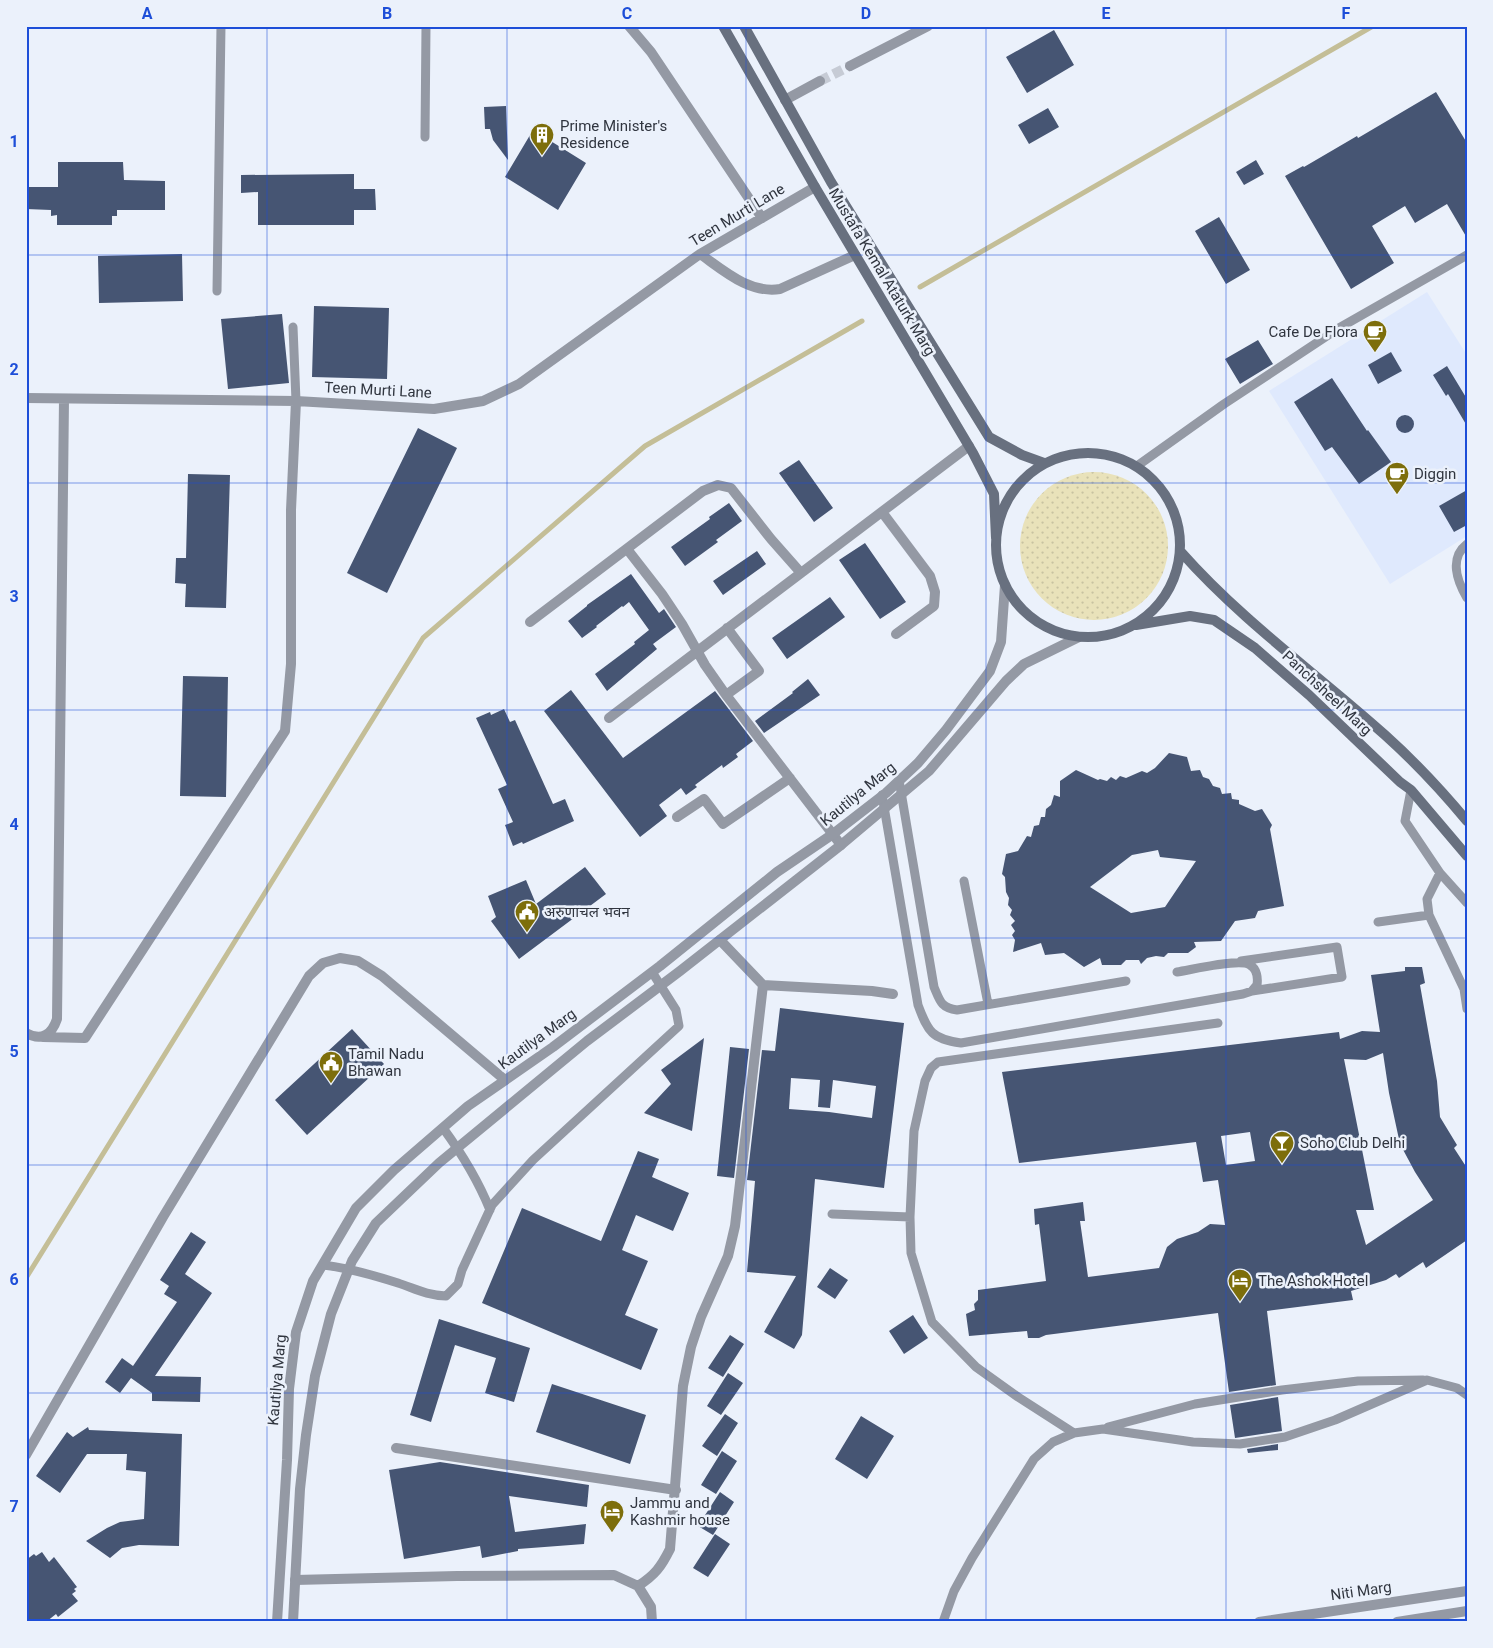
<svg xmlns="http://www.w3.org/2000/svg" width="1493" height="1648" font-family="Roboto,'Noto Sans Devanagari',sans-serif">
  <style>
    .built { fill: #dfe9fd }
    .park { fill: url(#park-dots) }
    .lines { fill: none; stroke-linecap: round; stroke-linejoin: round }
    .stream { stroke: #c4be97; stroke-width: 5 }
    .building { fill: #465573; fill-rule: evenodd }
    .minor-tunnel { stroke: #c6cbd5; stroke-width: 10; stroke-dasharray: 10 5; stroke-linecap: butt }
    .service { stroke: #9499a4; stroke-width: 9 }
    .minor { stroke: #9499a4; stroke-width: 10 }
    .tertiary { stroke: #9499a4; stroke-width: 10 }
    .secondary { stroke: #68707f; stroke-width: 10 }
    .grid { fill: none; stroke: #1d4ed8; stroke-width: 1; stroke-opacity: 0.55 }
    .labels { text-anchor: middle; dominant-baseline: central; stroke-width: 5; stroke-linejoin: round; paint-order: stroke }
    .poi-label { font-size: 15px; fill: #30353f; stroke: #ebf1fb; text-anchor: start }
    .street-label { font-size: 15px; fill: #30353f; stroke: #ebf1fb }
    .neatline { fill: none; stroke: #1d4ed8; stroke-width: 2 }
    .grid-label { font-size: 16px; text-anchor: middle; font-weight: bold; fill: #1d4ed8 }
  </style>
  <defs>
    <pattern id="park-dots" width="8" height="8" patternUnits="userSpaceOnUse" patternTransform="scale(1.25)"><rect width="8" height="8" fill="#e9e2ba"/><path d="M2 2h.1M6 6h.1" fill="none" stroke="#c8c2a1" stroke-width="1.8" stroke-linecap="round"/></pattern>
  </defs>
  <rect width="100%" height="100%" fill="#ebf1fb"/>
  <path class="built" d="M1427 292 1467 355V536L1390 584 1269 391Z"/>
  <path class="park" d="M1020 546a74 74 0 1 1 148 0a74 74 0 1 1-148 0Z"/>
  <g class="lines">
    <path class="stream" d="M920 287 1373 26
      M26 1278 423 638 645 446 862 321"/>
  </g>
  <path class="building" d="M1054 30 1074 65 1027 93 1006 57Z
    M1436 92 1467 143V238L1447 204 1415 223 1405 206 1372 226 1394 263 1351 289 1285 176 1303 166 1304 167 1357 136 1358 138Z
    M506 106 508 160 493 140 490 129H485L484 107Z
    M1048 108 1059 127 1029 144 1018 125Z
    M533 130 586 163 558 210 505 177Z
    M1256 160 1264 174 1244 185 1236 172Z
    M58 162H123L124 180 165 181V210H117V216H112V225H57V215L51 216V210L26 209V187H58Z
    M354 174V189H375L376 210H354V225H258V192L241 193V175Z
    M1219 217 1250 270 1226 284 1195 231Z
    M182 254 183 301 99 303 98 256Z
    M314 306 389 308 387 379 312 377Z
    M282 314 289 383 228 389 221 319Z
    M1258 340 1273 364 1240 384 1225 359Z
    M1391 352 1402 371 1378 384 1368 365Z
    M1447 366 1467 399V426L1448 394 1446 396 1433 375Z
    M1332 378 1367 431 1368 430 1391 462 1359 484 1332 447 1325 451 1294 402Z
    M1396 424a9 9 0 1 1 18 0a9 9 0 1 1-18 0Z
    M418 428 457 448 387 593 347 573Z
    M799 460 833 508 814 522 779 473Z
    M188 474 230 475 226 608 185 607 186 584 175 583 176 558H186Z
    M1467 490V525L1454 532 1439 506Z
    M729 503 742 521 716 540 718 542 685 566 671 547 710 519 709 517Z
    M865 543 906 602 880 619 839 560Z
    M757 551 766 564 723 595 713 581Z
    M631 574 659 613 664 609 676 627 653 644 657 649 607 691 595 674 635 644 634 642 649 630 629 602 623 607 622 606 596 626 597 627 582 638 568 621 587 606V605Z
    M830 597 845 617 787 659 772 638Z
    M183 676 228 677 226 797 180 796Z
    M808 679 820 695 764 733 755 721 793 693 792 692Z
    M571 690 623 758 715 691 753 741 736 754 738 757 723 768 722 765 695 785 697 787 686 795 681 788 659 805 667 816 640 837 544 711Z
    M504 709 510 722 515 720 553 804 565 799 574 821 523 844 522 842 513 846 505 825 513 822 498 789 507 785 476 718 490 712 491 715Z
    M1169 753 1187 757 1191 771 1200 770 1203 777 1209 779 1213 786 1220 788 1222 794 1231 793 1232 799 1239 800V804L1255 811 1262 809 1272 825 1270 829 1284 906 1258 911 1255 918 1235 921 1221 941 1194 942 1196 947 1188 953H1168L1164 957 1156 956 1147 958 1141 964 1139 960H1126L1121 965H1102L1100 958 1084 967 1064 953 1045 955 1041 943 1013 952 1015 940 1012 935 1015 931 1011 925 1015 921 1010 915 1012 910 1008 905 1009 898 1006 892 1005 877 1002 874 1006 854 1018 851 1027 836 1031 837 1034 826 1039 825 1041 817H1045L1046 809 1051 805 1054 795 1060 797V781L1076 770 1098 780 1100 779 1107 781 1111 777 1116 780 1120 776 1126 778 1142 771 1147 773 1155 768ZM1158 850 1160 857 1196 861 1165 907 1131 913 1090 887 1132 855Z
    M585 867 606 894 519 959 491 921 496 917 488 896 526 880 536 904Z
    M1405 967H1422L1425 983 1420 985 1437 1081 1440 1117 1457 1145 1454 1148 1467 1168V1240L1426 1268 1423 1262 1399 1278 1396 1274 1386 1280 1351 1291 1353 1300 1267 1311 1276 1385 1229 1392 1218 1313 1046 1335 1039 1338H1028L1027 1331 969 1336 966 1314 975 1310 974 1304 978 1300V1290L1046 1281 1039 1224 1035 1225 1034 1209 1083 1202 1085 1221H1080L1088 1277 1159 1268 1167 1247 1177 1239 1198 1232 1210 1224 1225 1225 1218 1180 1203 1182 1196 1142 1019 1163 1002 1072 1339 1032 1340 1039 1362 1031 1380 1032 1371 975 1405 971ZM1383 1053 1389 1093 1400 1144 1415 1172 1433 1200 1366 1245 1356 1210H1374L1344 1059 1366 1060ZM1250 1132 1255 1161 1226 1165 1221 1136Z
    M780 1008 904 1023 884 1188 815 1179 802 1335 794 1349 764 1332 796 1276 747 1272 755 1181 747 1180 762 1050 775 1051ZM791 1078 820 1080 818 1107 830 1108 833 1080 876 1086 872 1118 829 1112 789 1109Z
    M352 1029 384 1064 307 1135 275 1100Z
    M704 1038 692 1131 644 1113 671 1084 661 1070Z
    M730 1047 749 1049 734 1178 717 1176Z
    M638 1151 659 1159 652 1177 689 1193 673 1231 636 1215 622 1250 648 1261 625 1315 658 1329 641 1370 482 1303 522 1208 601 1241Z
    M191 1232 206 1242 185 1274 212 1293 155 1376 201 1377 200 1402 152 1401V1393L131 1378 120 1393 105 1382 122 1358 133 1366 177 1302 164 1294 169 1286 160 1280Z
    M830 1268 848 1280 835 1299 817 1287Z
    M913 1315 928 1338 904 1354 889 1331Z
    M439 1319 530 1348 514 1402 485 1393 496 1358 455 1345 431 1422 410 1415Z
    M730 1335 744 1344 723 1377 708 1368Z
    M728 1373 743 1383 721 1415 707 1406Z
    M552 1384 646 1415 630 1464 536 1432Z
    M1278 1397 1282 1431 1235 1438 1230 1405Z
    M725 1414 738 1423 717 1456 702 1446Z
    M861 1416 894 1436 867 1479 835 1459Z
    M88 1427 89 1430 182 1434 179 1546 139 1545 122 1548 110 1558 86 1541 107 1528 120 1522 144 1519 146 1472 126 1470 127 1454H87L60 1493 36 1476 67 1432 73 1437Z
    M1278 1444V1450L1248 1453 1247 1449Z
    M722 1451 737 1461 716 1494 701 1485Z
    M440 1462 589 1485 587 1507 509 1496 515 1532 586 1524 584 1544 518 1549V1551L482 1558 480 1546 404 1559 389 1470Z
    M720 1492 734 1502 713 1535 698 1526Z
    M715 1534 730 1544 708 1577 693 1568Z
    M42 1552 49 1562 54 1557 77 1587 74 1589 76 1591 72 1594 78 1601 58 1617 56 1614 46 1622H26V1560L34 1554 36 1556Z"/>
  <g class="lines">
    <path class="minor-tunnel" d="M820 81 850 66"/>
    <path class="service" d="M425 137 426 26
      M217 291 221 26
      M293 327 296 401
      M1137 466 1224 404 1339 328 1467 255
      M1467 544C1449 558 1457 581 1467 598
      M899 780 934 987C940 1001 941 1008 957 1010L1126 981
      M1411 790 1405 821 1440 873 1467 903
      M882 795 918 1005C928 1032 932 1039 961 1043L1243 994 1252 991 1257 985C1258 978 1257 969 1250 965 1239 958 1191 970 1177 972
      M1440 873 1427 899 1429 915 1464 989 1467 1009
      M964 881 988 1004
      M1378 922 1429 915
      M1241 961 1337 947 1342 977 1252 991
      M443 1128C462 1154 478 1180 490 1210
      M832 1214 910 1217
      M323 1265C349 1268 373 1275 398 1283 416 1289 426 1295 446 1296L458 1284 462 1270 492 1205 533 1160 679 1026 676 1010 652 972
      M1108 1427 1195 1404 1282 1390 1358 1381 1423 1380
      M1074 1433 1018 1397 976 1367 932 1322 911 1253 910 1217 914 1131 925 1081 931 1068 938 1062 1218 1023
      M943 1622 954 1591 972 1558 1034 1459 1053 1442 1074 1433 1103 1429 1193 1442 1240 1444 1285 1437 1335 1420 1427 1380 1457 1388 1467 1395"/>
    <path class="minor" d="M629 26 651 52 762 218
      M850 66 928 26
      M785 100 820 81
      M700 254C723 270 749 294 780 289L855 255
      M26 398 296 401 434 409 483 401 519 384 700 254 815 187
      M882 512 930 576 935 592 934 606 896 634
      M627 549 662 594 682 624 705 665 726 695 841 845
      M530 622 703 491 718 485 731 488 771 539 801 573
      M726 695 759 671 727 628
      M609 718 969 446
      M677 817 704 799 723 824 790 778
      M763 985 872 991 893 994
      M26 1033C42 1042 52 1034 57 1019L64 399
      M43 1037 85 1038 285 731 291 664V510L296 401
      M396 1448 676 1490
      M26 1455 163 1217 309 976 323 963 340 958 358 961 382 976 505 1080
      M295 1580 457 1576 614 1575 638 1586 651 1607 652 1622
      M638 1586C655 1575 661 1567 670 1549L683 1386 691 1347 701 1317 728 1256 735 1226 763 985 720 940"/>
    <path class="tertiary" d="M277 1622 287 1460 289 1389 296 1332 313 1281 356 1208 394 1170 468 1106 553 1047 660 966 777 872 833 834 886 793 918 763 946 730 990 671 1001 642 1005 585
      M293 1622 300 1489 306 1435 315 1376 331 1314 352 1261 376 1223 439 1163 587 1041 680 971 841 845 929 771 1006 681 1024 664 1079 637
      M1259 1622 1467 1591
      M1397 1622 1467 1611"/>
    <path class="secondary" d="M723 26 815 187 973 453 994 494 996 538
      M744 26 831 182 989 437 1022 455 1044 463
      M996 545a92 92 0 1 1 184 0a92 92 0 1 1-184 0Z
      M1181 552C1242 621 1317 674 1385 735 1414 761 1442 791 1467 821
      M1136 625 1190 616 1214 620 1255 648 1309 695 1400 782 1411 790 1467 856"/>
  </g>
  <path class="grid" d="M267 26V1622M507 26V1622M746 26V1622M986 26V1622M1226 26V1622M26 255H1467M26 483H1467M26 710H1467M26 938H1467M26 1165H1467M26 1393H1467"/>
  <defs>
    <symbol id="building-pin" viewBox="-11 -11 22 30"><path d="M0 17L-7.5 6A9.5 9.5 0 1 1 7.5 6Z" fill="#7d6e0b" stroke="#ebf1fb"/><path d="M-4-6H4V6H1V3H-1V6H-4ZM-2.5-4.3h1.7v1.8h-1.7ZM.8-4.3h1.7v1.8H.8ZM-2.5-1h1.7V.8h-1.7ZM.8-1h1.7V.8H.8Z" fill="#fff"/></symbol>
    <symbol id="cafe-pin" viewBox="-11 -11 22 30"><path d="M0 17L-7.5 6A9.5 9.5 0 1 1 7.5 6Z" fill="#7d6e0b" stroke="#ebf1fb"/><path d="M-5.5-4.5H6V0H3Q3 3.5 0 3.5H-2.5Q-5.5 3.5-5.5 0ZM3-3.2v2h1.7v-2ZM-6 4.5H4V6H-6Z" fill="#fff"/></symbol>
    <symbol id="civic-pin" viewBox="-11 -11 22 30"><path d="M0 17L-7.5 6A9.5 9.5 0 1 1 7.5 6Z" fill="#7d6e0b" stroke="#ebf1fb"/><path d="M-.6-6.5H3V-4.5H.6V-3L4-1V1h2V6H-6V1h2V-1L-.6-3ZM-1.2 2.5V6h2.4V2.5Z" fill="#fff"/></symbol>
    <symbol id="bar-pin" viewBox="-11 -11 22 30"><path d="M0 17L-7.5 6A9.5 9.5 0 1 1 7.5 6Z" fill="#7d6e0b" stroke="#ebf1fb"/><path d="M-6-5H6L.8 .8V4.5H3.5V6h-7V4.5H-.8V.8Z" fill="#fff"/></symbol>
    <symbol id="hotel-pin" viewBox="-11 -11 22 30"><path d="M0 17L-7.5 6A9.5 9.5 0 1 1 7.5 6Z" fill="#7d6e0b" stroke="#ebf1fb"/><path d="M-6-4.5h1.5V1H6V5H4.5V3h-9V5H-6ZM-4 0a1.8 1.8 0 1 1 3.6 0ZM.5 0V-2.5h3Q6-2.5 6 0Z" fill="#fff"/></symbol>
  </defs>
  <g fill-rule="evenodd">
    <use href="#building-pin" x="528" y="121" width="28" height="38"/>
    <use href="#cafe-pin" x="1361" y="318" width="28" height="38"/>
    <use href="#cafe-pin" x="1383" y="460" width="28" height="38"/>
    <use href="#civic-pin" x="513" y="898" width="28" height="38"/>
    <use href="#civic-pin" x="317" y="1049" width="28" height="38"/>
    <use href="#bar-pin" x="1268" y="1129" width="28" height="38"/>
    <use href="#hotel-pin" x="1226" y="1267" width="28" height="38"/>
    <use href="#hotel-pin" x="598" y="1498" width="28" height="38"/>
  </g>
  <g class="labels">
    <g class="poi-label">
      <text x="560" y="126">Prime Minister's<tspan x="560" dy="17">Residence</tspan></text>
      <text x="1358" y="332" text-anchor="end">Cafe De Flora</text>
      <text x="1414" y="474">Diggin</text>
      <text x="544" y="912">अरुणाचल भवन</text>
      <text x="348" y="1054">Tamil Nadu<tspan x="348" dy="17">Bhawan</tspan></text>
      <text x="1300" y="1143">Soho Club Delhi</text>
      <text x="1258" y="1281">The Ashok Hotel</text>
      <text x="630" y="1503">Jammu and<tspan x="630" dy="17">Kashmir house</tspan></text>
    </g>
    <g class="street-label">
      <text transform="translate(737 215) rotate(-31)">Teen Murti Lane</text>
      <text transform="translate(882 272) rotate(59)">Mustafa Kemal Ataturk Marg</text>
      <text transform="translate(378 390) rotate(3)">Teen Murti Lane</text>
      <text transform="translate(1327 693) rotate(43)">Panchsheel Marg</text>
      <text transform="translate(858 794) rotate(-39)">Kautilya Marg</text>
      <text transform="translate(537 1039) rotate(-36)">Kautilya Marg</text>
      <text transform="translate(277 1380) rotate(-85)">Kautilya Marg</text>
      <text transform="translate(1361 1591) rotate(-8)">Niti Marg</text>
    </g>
  </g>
  <rect width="1493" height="1648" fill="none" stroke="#ebf1fb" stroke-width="55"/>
  <rect x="28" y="28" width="1438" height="1592" class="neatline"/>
  <g class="grid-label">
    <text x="147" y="19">A</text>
    <text x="387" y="19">B</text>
    <text x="627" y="19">C</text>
    <text x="866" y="19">D</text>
    <text x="1106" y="19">E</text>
    <text x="1346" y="19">F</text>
    <text x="14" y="147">1</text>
    <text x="14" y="375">2</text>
    <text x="14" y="602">3</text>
    <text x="14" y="830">4</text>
    <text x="14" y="1057">5</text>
    <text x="14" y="1285">6</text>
    <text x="14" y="1512">7</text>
  </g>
</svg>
